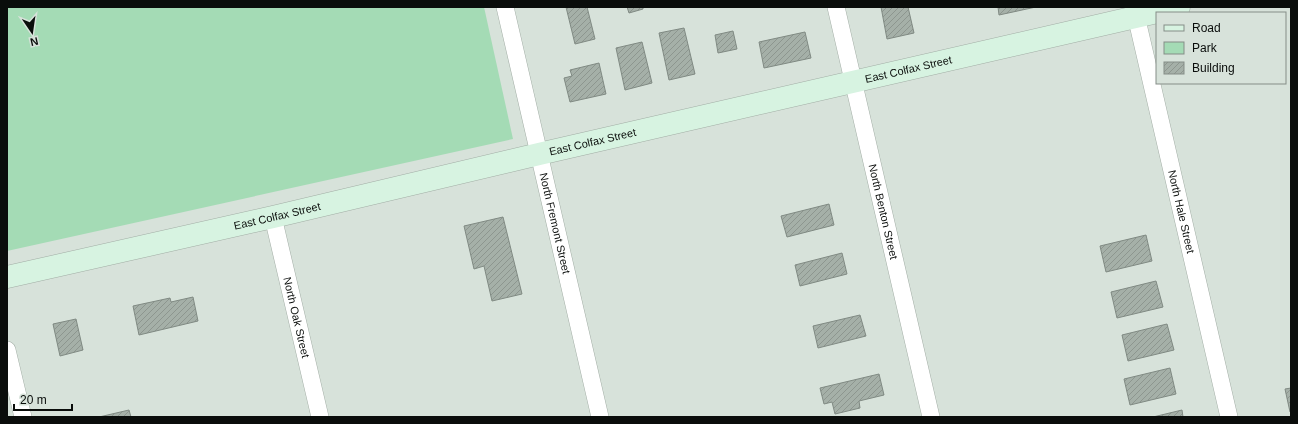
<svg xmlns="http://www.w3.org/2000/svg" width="1298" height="424" font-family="Helvetica,sans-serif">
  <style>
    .green { fill: #a4dbb5 }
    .building { fill: url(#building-hatch); stroke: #808a83 }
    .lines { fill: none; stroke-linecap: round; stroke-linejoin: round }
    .street-casing { stroke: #a2ada5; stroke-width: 18 }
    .secondary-casing { stroke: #a2ada5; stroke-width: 23 }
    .street { stroke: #fff; stroke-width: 17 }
    .secondary { stroke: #d7f3e1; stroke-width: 22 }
    .labels { text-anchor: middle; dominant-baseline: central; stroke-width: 3.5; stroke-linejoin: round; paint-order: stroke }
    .street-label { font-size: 11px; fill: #0a0d0b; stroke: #d7e2da }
  </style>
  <defs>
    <pattern id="building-hatch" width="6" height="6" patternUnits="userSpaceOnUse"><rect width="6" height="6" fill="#a5b0a8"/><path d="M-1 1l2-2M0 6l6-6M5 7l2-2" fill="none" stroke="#8d968f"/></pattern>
  </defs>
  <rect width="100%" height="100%" fill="#d7e2da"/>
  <path class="green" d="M7 7H484L513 139 7 251Z"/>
  <path class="building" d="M566 7H587L595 39 575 44Z
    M627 7H643V9L629 13Z
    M881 7H908L914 33 887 39Z
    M998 7H1036L999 15Z
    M684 28 695 74 669 80 659 33Z
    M733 31 737 49 718 53 715 35Z
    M805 32 811 58 764 68 759 42Z
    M642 42 652 83 625 90 616 48Z
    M599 63 606 94 570 102 564 78 572 76 570 70Z
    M829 204 834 225 787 237 781 216Z
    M503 217 522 294 492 301 484 266 474 269 464 226Z
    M1146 235 1152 261 1106 272 1100 246Z
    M842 253 847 274 800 286 795 265Z
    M1156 281 1163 307 1117 318 1111 292Z
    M193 297 198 321 139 335 133 306 170 298 171 302Z
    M860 315 866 336 818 348 813 326Z
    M76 319 83 350 60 356 53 324Z
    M1167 324 1174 350 1128 361 1122 335Z
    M1170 368 1176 394 1130 405 1124 379Z
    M879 374 884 395 859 401 860 408 835 414 832 402 824 404 820 388Z
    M1291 388V412H1290L1285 389Z
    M129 410 131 417H99Z
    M1182 410 1183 417H1153Z"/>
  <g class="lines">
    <defs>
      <g id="street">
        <path id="s1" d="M505 7 600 417"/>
        <path id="s2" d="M836 7 931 417"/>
        <path id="s3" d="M1134 7 1229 417"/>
        <path id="s4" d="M273 217 320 417"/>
        <path d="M7 350 23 417"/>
      </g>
      <g id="secondary">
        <path id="s5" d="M7 277 273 217 539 154 1179 7"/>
      </g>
    </defs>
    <use href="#street" class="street-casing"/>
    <use href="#secondary" class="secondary-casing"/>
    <use href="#street" class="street"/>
    <use href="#secondary" class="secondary"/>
  </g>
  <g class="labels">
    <g class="street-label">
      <text stroke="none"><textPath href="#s5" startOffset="925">East Colfax Street</textPath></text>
      <text stroke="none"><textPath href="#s5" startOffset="601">East Colfax Street</textPath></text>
      <text stroke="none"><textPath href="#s2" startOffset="210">North Benton Street</textPath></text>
      <text stroke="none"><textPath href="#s3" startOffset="210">North Hale Street</textPath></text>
      <text stroke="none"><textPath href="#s5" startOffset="277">East Colfax Street</textPath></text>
      <text stroke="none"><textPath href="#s1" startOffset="222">North Fremont Street</textPath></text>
      <text stroke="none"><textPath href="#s4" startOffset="103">North Oak Street</textPath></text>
    </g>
  </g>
  <rect width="1298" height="424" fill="none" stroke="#0a0d0b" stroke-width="16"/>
  <rect x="1156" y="12" width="130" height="72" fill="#d7e2da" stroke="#858d87"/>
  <rect x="1164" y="25" width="20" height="6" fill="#d7f3e1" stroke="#858d87"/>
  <text x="1192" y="32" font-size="12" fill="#0a0d0b">Road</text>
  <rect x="1164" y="42" width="20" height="12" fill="#a4dbb5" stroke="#858d87"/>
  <text x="1192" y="52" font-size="12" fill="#0a0d0b">Park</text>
  <rect x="1164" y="62" width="20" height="12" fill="url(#building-hatch)" stroke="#858d87"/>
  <text x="1192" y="72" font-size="12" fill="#0a0d0b">Building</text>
  <g transform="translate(32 32) rotate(167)" stroke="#d7e2da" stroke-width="3" paint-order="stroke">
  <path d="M0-3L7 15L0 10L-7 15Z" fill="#0a0d0b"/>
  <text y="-6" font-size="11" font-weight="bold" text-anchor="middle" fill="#0a0d0b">N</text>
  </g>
  <path d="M14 404v6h58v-6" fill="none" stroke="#0a0d0b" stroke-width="2"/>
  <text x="20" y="404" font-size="12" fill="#0a0d0b" stroke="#d7e2da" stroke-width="3" paint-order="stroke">20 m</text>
</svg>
